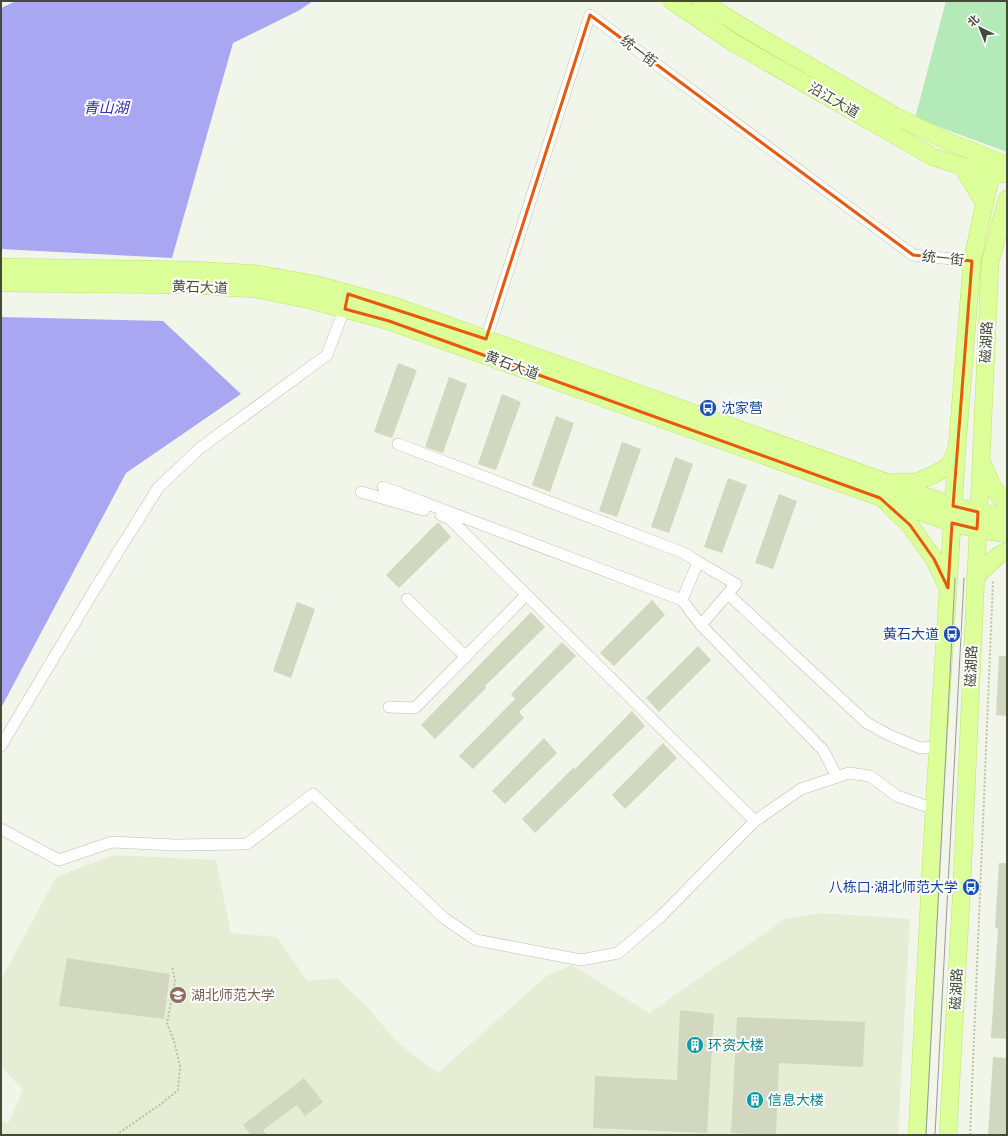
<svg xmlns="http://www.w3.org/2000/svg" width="1008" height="1136" font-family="'Archivo Narrow','Noto Sans SC',sans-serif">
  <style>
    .education { fill: #e5eed4 }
    .green { fill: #b3eab8 }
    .water { fill: #aaa7f2 }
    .building { fill: #d2d7bf }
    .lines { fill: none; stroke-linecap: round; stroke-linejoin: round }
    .minor-casing { stroke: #bbc1ac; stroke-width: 12 }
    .primary-casing { stroke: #bce668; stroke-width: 18 }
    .path { stroke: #b9c39d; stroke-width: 2; stroke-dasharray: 2 2; stroke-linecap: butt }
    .minor { stroke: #fff; stroke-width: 11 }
    .primary { stroke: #dcff9a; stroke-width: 17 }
    .tram { stroke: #999; stroke-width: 1 }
    .marked { fill: none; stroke: #e8590c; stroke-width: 3; stroke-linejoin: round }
    .labels { text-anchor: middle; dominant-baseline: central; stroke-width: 4; stroke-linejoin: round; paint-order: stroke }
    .street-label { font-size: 14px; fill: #454a38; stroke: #fff }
    .transit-label { font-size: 14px; fill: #164399; stroke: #fff; text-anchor: end }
    .education-label { font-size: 14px; fill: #785e54; stroke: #fff; text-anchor: start }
    .culture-label { font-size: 14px; fill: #0d838f; stroke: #fff; text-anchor: start }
    .water-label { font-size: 15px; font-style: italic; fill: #362eb8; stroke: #fff }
  </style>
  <rect width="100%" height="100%" fill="#f2f5ea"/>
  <path class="education" d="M114 855 216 860 231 933 277 937 307 981 337 978 368 1008 397 1042 438 1073 545 977 572 965 649 1013 785 919 820 913 910 919 898 1135H1V1122H9L23 1090 1 1066V980L56 877Z"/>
  <path class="green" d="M946 1H1007V152L915 118Z"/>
  <path class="water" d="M16 1H313L298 11 233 43 172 258 1 249V8Z
    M1 317 163 321 241 394 126 473 1 708Z"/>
  <path class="building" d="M398 363 417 370 392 438 374 432Z
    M449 377 467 384 443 453 425 447Z
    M502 394 521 402 496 470 478 464Z
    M556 416 574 423 550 492 532 485Z
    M622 442 641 449 617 517 599 511Z
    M675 457 693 464 669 533 651 527Z
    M728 478 747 485 722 553 704 547Z
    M779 494 797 501 773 569 755 563Z
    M438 522 451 537 399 588 386 575Z
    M652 600 665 615 614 666 600 653Z
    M297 602 315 609 291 678 273 671Z
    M531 612 545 627 485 686 486 688 435 739 421 725Z
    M562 642 576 656 519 712 524 718 473 769 459 756 515 699 511 694Z
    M698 646 711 660 659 712 646 698Z
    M999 656H1007V716L996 715Z
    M632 711 645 726 535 833 522 819 574 767 575 769Z
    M544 738 557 753 505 804 492 791Z
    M663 743 677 758 625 809 612 795Z
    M999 863H1007V1039L991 1038 998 928H995Z
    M67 958 170 974 164 1019 59 1006Z
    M680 1010 714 1014 707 1133 593 1128 595 1076 677 1080Z
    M737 1017 865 1022 863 1067 779 1063 776 1135 731 1133Z
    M993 1057 1007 1058V1135H988Z
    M304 1078 323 1102 305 1116 297 1105 263 1130 267 1135H251L243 1125Z"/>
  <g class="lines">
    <defs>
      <path id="minor" d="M486 339 590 15 913 255 972 261
        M398 444 684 553 698 562
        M383 487 682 600 701 625 823 750 837 777
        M361 492 424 510
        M441 515 450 519 755 821
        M728 594 867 723 889 735 920 748 938 747
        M407 599 466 657
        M682 600 698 562 736 584 701 625
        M389 707 415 708 526 595
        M1 746 98 584 158 488 200 448 327 355 346 304
        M1 829 59 860 112 842 175 845 247 844 313 794 444 918 476 940 581 960 618 953 659 918 755 821 801 789 849 773 870 776 897 796 934 809"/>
      <path id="primary" d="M672 1 734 43 933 157 991 175 1007 173
        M701 1 751 32 895 116 947 141 997 161 1007 167
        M962 166 985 204
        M1 267 191 270 258 274 314 284 394 306 953 506 978 512 1007 517
        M1 283 190 285 256 289 310 300 389 321 952 523 977 529 1007 534
        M982 463 993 487 1007 506
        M895 482H916L933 475 950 465 956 450
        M887 503 910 525 934 559 947 586
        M975 577 999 555 1007 551
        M917 1135 934 809 957 448 972 261 991 175
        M948 1135 962 883 990 263 1007 199"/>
    </defs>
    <use href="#minor" class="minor-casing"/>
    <use href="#primary" class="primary-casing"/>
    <path class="path" d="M116 1135 161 1104 178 1090 180 1066 174 1041 167 1023 175 981 172 966
      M970 1135 993 581"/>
    <use href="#minor" class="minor"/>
    <use href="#primary" class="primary"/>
    <path class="tram" d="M926 1135 955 578
      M935 1135 964 578"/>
  </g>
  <path class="marked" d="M590 15 913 255 972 261 953 506 978 512 977 529 952 523 948 588 934 559 910 525 880 498 389 321 345 309 348 294 486 339Z"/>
  <defs>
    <symbol id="bus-disc" viewBox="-11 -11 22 22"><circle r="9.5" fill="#1a4fb4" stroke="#fff"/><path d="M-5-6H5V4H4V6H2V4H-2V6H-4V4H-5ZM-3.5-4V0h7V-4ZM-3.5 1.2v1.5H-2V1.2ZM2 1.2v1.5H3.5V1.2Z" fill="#fff"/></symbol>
    <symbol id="university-disc" viewBox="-11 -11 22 22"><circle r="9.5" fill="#8d6e63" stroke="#fff"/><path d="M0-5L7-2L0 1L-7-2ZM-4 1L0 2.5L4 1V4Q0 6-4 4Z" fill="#fff"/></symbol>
    <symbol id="building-disc" viewBox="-11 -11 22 22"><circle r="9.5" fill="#0f9aa8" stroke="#fff"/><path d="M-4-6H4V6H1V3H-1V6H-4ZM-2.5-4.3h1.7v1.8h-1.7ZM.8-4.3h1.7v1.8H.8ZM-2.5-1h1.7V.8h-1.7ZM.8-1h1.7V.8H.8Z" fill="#fff"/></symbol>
  </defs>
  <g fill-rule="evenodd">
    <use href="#bus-disc" x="698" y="398" width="20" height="20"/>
    <use href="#bus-disc" x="942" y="624" width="20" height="20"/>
    <use href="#bus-disc" x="961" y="877" width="20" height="20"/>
    <use href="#university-disc" x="168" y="985" width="20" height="20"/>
    <use href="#building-disc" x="685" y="1035" width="20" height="20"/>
    <use href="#building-disc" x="745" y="1090" width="20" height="20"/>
  </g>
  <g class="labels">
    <g class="street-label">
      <text transform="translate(639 51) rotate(37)">统一街</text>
      <text transform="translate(834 100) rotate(30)">沿江大道</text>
      <text transform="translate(943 258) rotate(6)">统一街</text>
      <text transform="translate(200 287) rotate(2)">黄石大道</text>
      <text transform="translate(986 342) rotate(-87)">磁湖路</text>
      <text transform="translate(512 365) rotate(20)">黄石大道</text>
      <text transform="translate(971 666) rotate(-88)">磁湖路</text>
      <text transform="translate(956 989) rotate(-87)">磁湖路</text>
    </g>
    <g class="transit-label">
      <text x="721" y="408" text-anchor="start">沈家营</text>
      <text x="939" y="634">黄石大道</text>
      <text x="958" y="887">八栋口·湖北师范大学</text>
    </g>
    <g class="education-label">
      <text x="191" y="995">湖北师范大学</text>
    </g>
    <g class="culture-label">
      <text x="708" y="1045">环资大楼</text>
      <text x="768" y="1100">信息大楼</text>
    </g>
    <g class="water-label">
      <text x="106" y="107">青山湖</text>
    </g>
  </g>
  <rect width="1008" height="1136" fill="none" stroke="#454a38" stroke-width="4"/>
  <g transform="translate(980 28) rotate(317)" stroke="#ffffff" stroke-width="3" paint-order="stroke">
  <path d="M0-3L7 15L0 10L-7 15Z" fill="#454a38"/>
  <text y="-6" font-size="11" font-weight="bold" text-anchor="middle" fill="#454a38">北</text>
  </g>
</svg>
